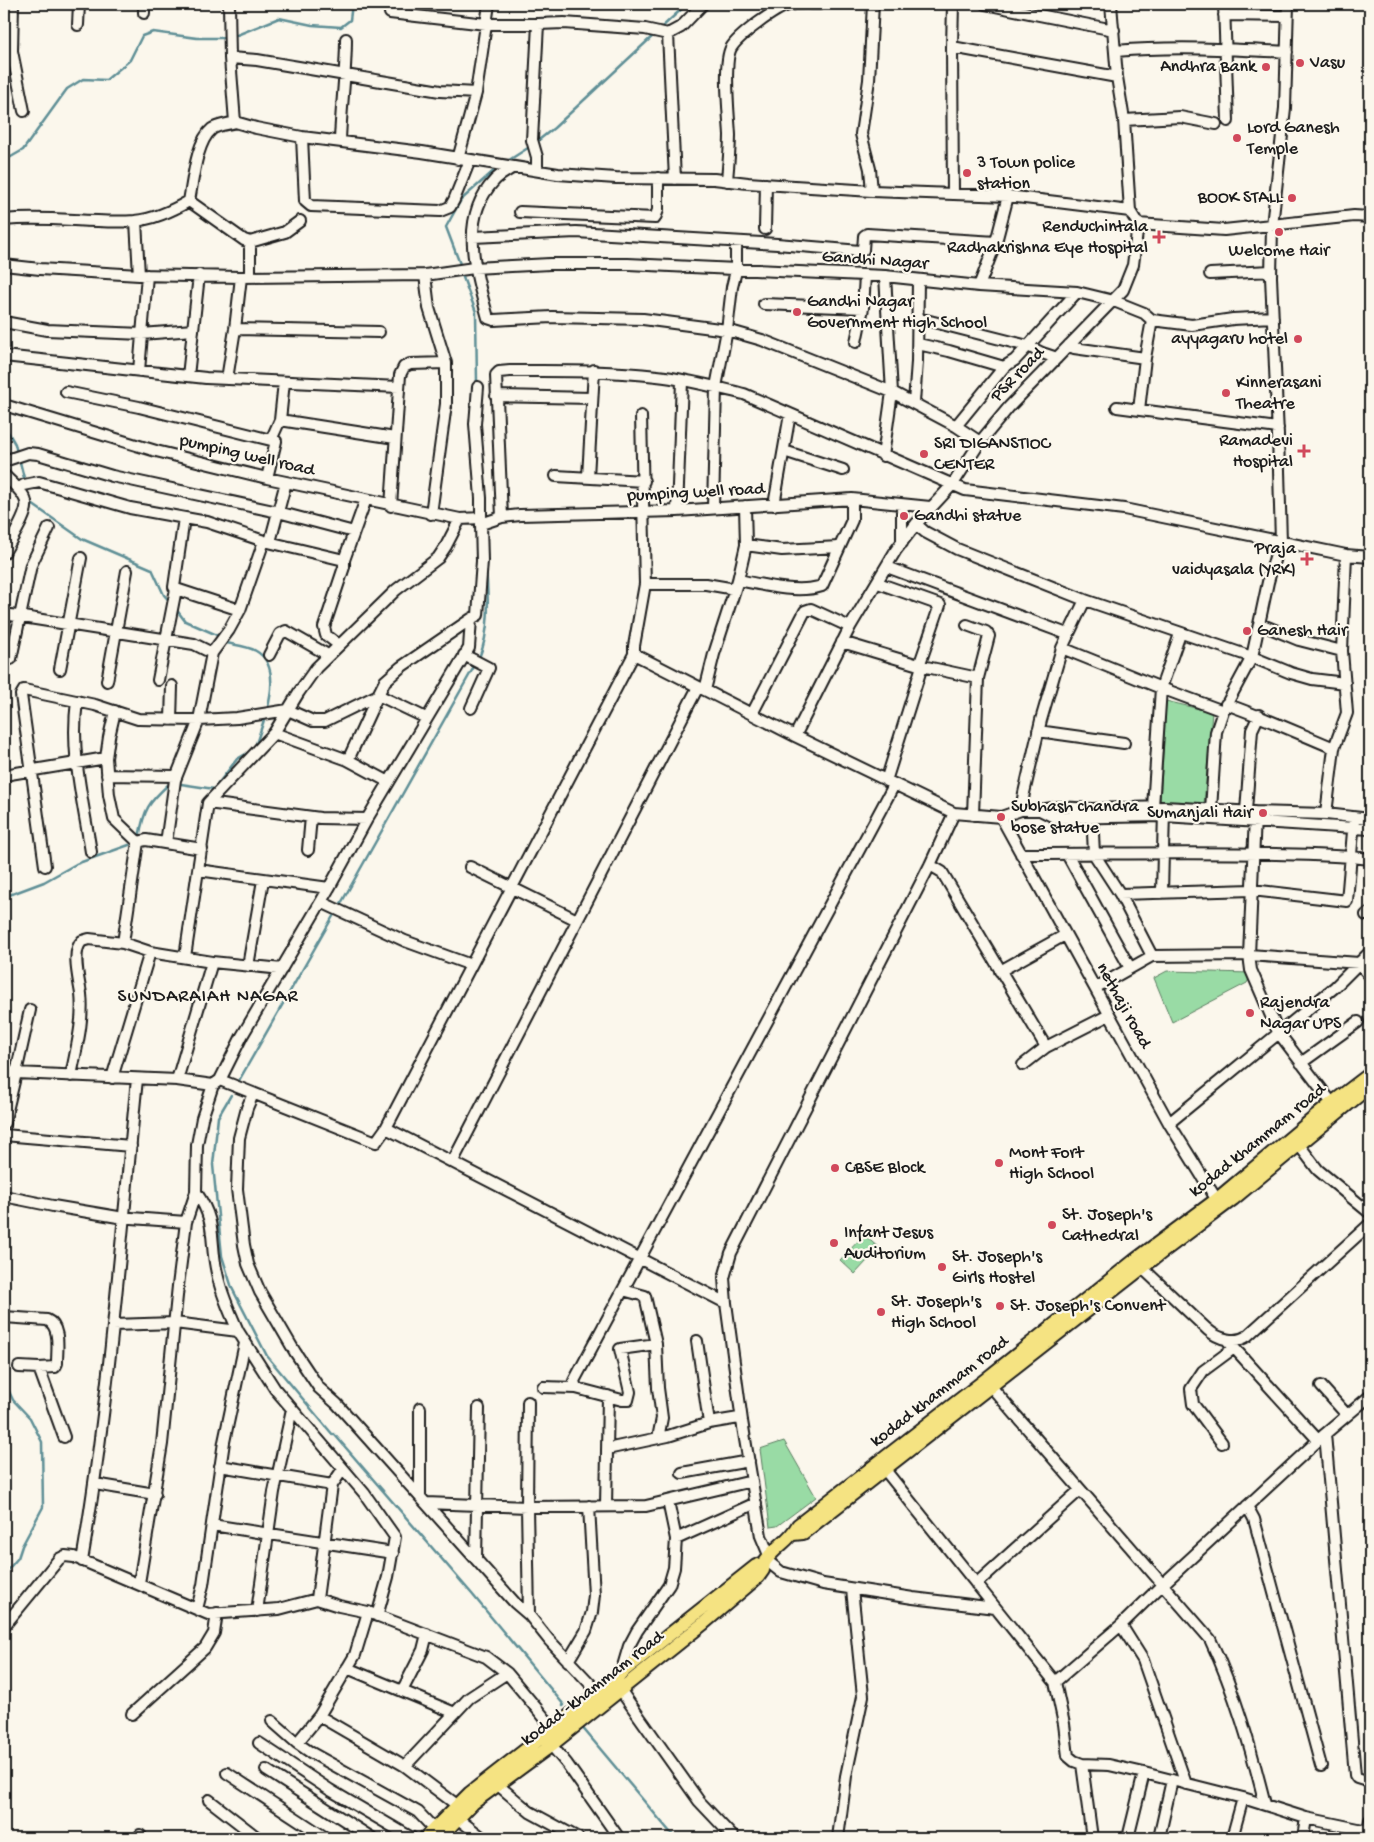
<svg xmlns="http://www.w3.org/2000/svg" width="1374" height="1842" font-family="'Gochi Hand',sans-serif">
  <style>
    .green { fill: #99dba5; stroke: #5a7c60 }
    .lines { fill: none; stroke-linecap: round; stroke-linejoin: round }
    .stream { stroke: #5f8f96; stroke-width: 2.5 }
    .minor-casing { stroke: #1c1c1c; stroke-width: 14 }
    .major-casing { stroke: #1c1c1c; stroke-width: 16 }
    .minor { stroke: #fbf7ec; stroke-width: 10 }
    .major { stroke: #f5e382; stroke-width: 12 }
    .poi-dot { fill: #d1495b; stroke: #fbf7ec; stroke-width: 2 }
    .labels { text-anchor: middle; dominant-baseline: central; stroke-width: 4.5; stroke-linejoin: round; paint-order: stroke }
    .poi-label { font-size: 18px; fill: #1c1c1c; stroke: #fbf7ec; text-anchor: start }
    .street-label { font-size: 18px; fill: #1c1c1c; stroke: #fbf7ec }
    .neighbourhood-label { font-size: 19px; letter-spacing: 1px; fill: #1c1c1c; stroke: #fbf7ec }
  </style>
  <rect width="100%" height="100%" fill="#fbf7ec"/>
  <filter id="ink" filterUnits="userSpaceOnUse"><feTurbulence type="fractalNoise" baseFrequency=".02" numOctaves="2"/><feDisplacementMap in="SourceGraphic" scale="10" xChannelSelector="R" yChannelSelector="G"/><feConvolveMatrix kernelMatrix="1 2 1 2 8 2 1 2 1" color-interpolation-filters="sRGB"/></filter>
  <g filter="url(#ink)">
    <path class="green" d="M1166 701 1212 712 1204 804 1160 802Z
      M1167 971 1252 973 1247 983 1172 1022 1154 978Z
      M864 1235 879 1248 855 1274 840 1260Z
      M784 1441 816 1497 777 1526 770 1527 760 1449Z"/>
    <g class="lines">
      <path class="stream" d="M661 28 687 4
        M232 37 279 18 312 25 341 27 350 20 352 4
        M535 143 554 128 655 34
        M4 161 23 150 67 89 83 79 106 80 130 60 142 36 153 32 197 38H226
        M506 162 531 146
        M460 264 446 227 461 200 497 168
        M461 272 476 312 477 383
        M4 425 15 444 17 453
        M19 458 25 482
        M29 502 82 539 152 569 164 595 171 603
        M176 609 185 621 217 635
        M226 643C235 645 248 646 256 651 277 663 272 692 267 711
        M479 658C491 629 488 597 486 566
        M255 747 265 717
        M181 784 214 789 237 759 251 751
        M139 838C144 809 148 803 170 783
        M4 897 44 882 76 864 129 845
        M339 907 475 665
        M237 1084 336 911
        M231 1095 218 1117 213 1165 222 1256 232 1288 267 1356 333 1435 334 1434 472 1594 564 1705 563 1706
        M4 1381 13 1400 30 1418 42 1442 43 1507 22 1546 18 1558 4 1574
        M581 1726 675 1838"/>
      <defs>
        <path id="minor" d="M13 4 12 51 24 111
          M229 4 230 58 235 122 256 128 302 137 422 152 558 174 616 178 714 179 748 183 872 191 1008 196 1130 211
          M985 4 1114 30
          M1224 4 1228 121
          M144 13V4
          M390 13 486 24H538
          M1224 15 1287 16
          M78 25 79 4
          M668 34 675 179
          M952 47 1117 77
          M1116 51C1173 46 1230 49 1287 52
          M230 58 257 60 440 91 476 93
          M1124 120 1180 117 1216 124
          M302 137 305 201 311 206 440 211 450 207 454 200 470 160
          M340 141C341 107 346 74 346 39
          M458 159 476 93 489 4
          M513 167C507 172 499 175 494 181 458 219 476 274 488 318L494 320 552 317 643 319 727 330 762 340 892 392 956 426 980 442
          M537 170V157L532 140 538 24 564 23 645 29 668 34 681 27 703 4
          M727 181C728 166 730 150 730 135 729 116 723 63 731 48 738 36 776 8 789 5 799 3 810 4 820 4
          M872 191 870 169 861 134 869 80 873 4
          M953 194 952 47 953 4
          M189 201 244 240 250 242V276
          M520 212 655 218 658 210V178
          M4 220C47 215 91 224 135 221 154 219 172 211 189 201 193 181 196 142 212 129 217 125 229 124 235 122
          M136 221 139 275
          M1138 224 1224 230 1354 216 1370 217
          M765 229 766 184
          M473 237 576 232 777 244 860 251 863 250 864 236 867 234 996 242
          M250 242 285 232 300 221
          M4 265 40 269 139 275 241 277 425 275 474 268 550 264H628L885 276 979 286 1077 292 1114 301 1144 313 1152 320 1192 325 1233 319 1273 317
          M1210 274 1271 271
          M425 275 429 308 446 363V404L431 514
          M979 286 996 242 1008 196
          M764 304 863 308
          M918 318 1028 346 1042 353 1057 358
          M4 322 47 330 142 334 193 330
          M235 329 379 332
          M856 342 863 308 865 276
          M918 344 949 351 1004 367
          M1069 345 1074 348 1145 358
          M4 356 206 378 399 387
          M139 371 147 275
          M188 376 199 275
          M227 379 235 329 241 277
          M478 387 475 424 481 498V518
          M66 392 139 407 271 440
          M496 396 592 398
          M914 402 917 362 918 280
          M4 405 156 451 267 478 460 519 481 518V524L502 517 520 515 677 511 852 499 930 507
          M1117 407 1278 428
          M1139 410 1145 358 1152 320
          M280 420 395 438
          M956 426 1004 367 1015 360 1028 346 1077 292
          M784 451 843 470
          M883 456 892 392 885 276
          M4 461 28 453 38 454 112 476 278 512 354 532
          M4 475C11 482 24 492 26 502 29 514 10 541 4 553
          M556 476 644 481
          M588 477 594 370
          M267 478 276 441 271 440 280 420 284 382
          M18 489 24 485 39 482 130 508 207 522 264 541 344 560
          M774 505 790 414
          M391 506 400 375 404 367 410 364 446 363
          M713 508 716 387 727 330 732 287 736 271V243
          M677 511 682 381
          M502 517 496 375 499 372 510 371C559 371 608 370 657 376 686 379 715 387 744 394L965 490 1124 509 1346 555 1370 557
          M184 518 174 587 176 589 240 610
          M916 524 925 532 957 549 1085 600 1252 657 1291 673 1312 679 1345 683
          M270 542 286 482
          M902 543V505
          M746 545 782 550 839 547
          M887 567 1067 634
          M738 580C763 585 797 594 822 586L852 520V499
          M878 583 940 605 919 666
          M645 584H706L735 589
          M4 614 194 644 212 653
          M1260 624 1299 640 1342 651
          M967 625 986 632 989 636 978 678
          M842 642 922 666 978 678 973 815
          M339 645 326 635 324 627 344 567V560L366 499
          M1062 648 1161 688 1223 711
          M634 654 795 736 954 813 1001 817 1021 810H1040L1059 807 1092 809 1164 807 1255 812 1326 814 1370 819
          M269 655 280 634 286 631 328 655
          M464 655 489 668 471 708
          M11 659 31 565 49 528
          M60 669 81 558
          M158 680 176 589
          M107 681 127 571
          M705 690 714 654 738 580 746 545 745 506
          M77 701C70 752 83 801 91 852
          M1226 704C1263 717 1298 733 1334 748L1326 814
          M115 711 109 737 106 758 109 795 114 819 138 842
          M752 714 805 611 811 609 850 627
          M426 718 378 695 348 760 274 733 299 692 316 668 396 590 438 558 446 546 460 519
          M171 720 172 686
          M1038 731 1124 743
          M795 736 850 627 896 550 916 524 953 484 980 442 1009 407 1123 290 1133 265 1138 224 1130 211 1124 120 1117 77 1111 4
          M1334 748 1347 713 1342 651 1346 555
          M348 760 389 782
          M4 775 106 758
          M107 775 176 776
          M886 781 922 666
          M208 803 320 818 367 819
          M1153 807 1161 688 1180 634
          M1021 810 1024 793 1041 720 1062 648 1085 600
          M1040 810 1056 818 1164 816 1370 829
          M1211 810 1216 732 1223 711 1252 657 1268 582 1275 557 1281 542 1278 435 1271 277 1272 226 1285 108 1288 4
          M1246 811 1252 730 1259 715
          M1092 812 1094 854 1120 894 1152 956
          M1255 816 1249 955 1251 970 1278 1032 1332 1103
          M1001 817 1169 1123 1220 1205
          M166 843 175 780 199 720 212 653 229 630 240 610 264 541
          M308 850 311 817
          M1021 854C1106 854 1191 852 1276 854 1307 855 1339 855 1370 859
          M1067 854 1130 968
          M930 865 942 872 1046 1047
          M45 866 21 695 24 690 95 705 138 719 199 720 237 718 288 710 313 721H325L378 695 385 681 401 667 471 619
          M470 867 577 920
          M198 870 329 888
          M1162 893 1164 811
          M1120 894 1252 890 1347 901 1354 820
          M321 902 405 941 471 965
          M1366 915 1370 912
          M123 943 138 842 146 840 202 849
          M185 957 208 803 274 733
          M248 966 263 880
          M1000 971 1065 935
          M1095 988 1152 956 1249 955 1359 963 1370 976
          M1301 1063 1358 1022
          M1023 1065 1046 1047 1109 1015
          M4 1072 16 1073 30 1010
          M71 1076C76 1049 84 1022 81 994 79 980 71 951 82 941L89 939 123 943 150 952 212 962 282 969
          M112 1078 150 952
          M177 1080 212 962
          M220 1080 242 1036 329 888 367 819 469 648 471 619 478 615 482 561 481 524
          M253 1094 247 1108 239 1138 237 1189 244 1245 248 1264 260 1292 295 1352 319 1388 337 1404 515 1603 529 1615 549 1640 598 1692
          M4 1123 16 1073 177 1080 213 1085 220 1080 376 1142 386 1128 634 654V646L645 584 641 416
          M1169 1123 1335 987 1370 952
          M386 1128 726 1303 742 1421 761 1536 769 1555
          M4 1135 131 1146
          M1299 1145 1318 1170 1370 1213
          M453 1161 698 687
          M196 1192C218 1224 209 1240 217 1273 221 1294 230 1312 238 1331
          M4 1196 53 1206 118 1217 186 1222
          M1137 1263C1161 1285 1184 1308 1208 1330 1218 1339 1236 1344 1247 1336L1370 1224
          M623 1290 645 1296 656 1344 658 1388 662 1418 658 1438
          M726 1303 724 1278 731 1253 930 865 954 813
          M4 1317 47 1320C61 1326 57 1349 57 1363L55 1367 39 1368 19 1367
          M113 1325 175 1323 238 1331 275 1389 364 1493 395 1537 388 1577 377 1616
          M1226 1339 1318 1440
          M697 1341 709 1423
          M39 1368 64 1437
          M987 1382 1210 1639C1235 1692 1251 1748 1265 1804
          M1321 1386 1347 1415
          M543 1387 576 1388 622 1400H628L630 1392 620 1349 656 1344
          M576 1388 574 1381 894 785
          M528 1402 527 1507 529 1615
          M420 1408V1497
          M1325 1434 1355 1775 1357 1778 1370 1782
          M1222 1443 1193 1404 1191 1389 1203 1371 1234 1348
          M607 1449 668 1436 709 1423 739 1418 742 1421
          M220 1466 332 1485
          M885 1470 1055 1682 1064 1724 1068 1756 1074 1761 1082 1764 1109 1765 1144 1773 1243 1798 1306 1818 1368 1831
          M682 1473 749 1461
          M95 1484 155 1494
          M668 1501 676 1539
          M426 1503 527 1507 646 1506 752 1481
          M606 1506 608 1396
          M1247 1506 1254 1519 1321 1766
          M212 1525 393 1553
          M476 1559 479 1408
          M766 1560 781 1572 823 1584 913 1598 995 1608
          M82 1561C109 1401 121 1240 137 1079
          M139 1583 162 1444 178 1286 186 1222 196 1192 197 1145 202 1118 213 1085
          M976 1584 1080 1490
          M317 1599 332 1485 343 1469
          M197 1609 203 1585 224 1442 245 1343
          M257 1611 274 1492 292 1409
          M1121 1625 1143 1660 1186 1784
          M4 1626 59 1559 65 1556 74 1557 208 1614 279 1609 317 1599 339 1606 368 1612 486 1657 507 1673 553 1728
          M568 1661 586 1631 592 1612 594 1595 589 1506
          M347 1668 455 1713
          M621 1673 629 1646 637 1631 669 1585 674 1568 676 1539 756 1503
          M1055 1682 1121 1625 1162 1585 1325 1434 1370 1396
          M616 1684 699 1801 734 1838
          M402 1691 423 1650 427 1634
          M132 1714 205 1648 214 1633 217 1613
          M319 1716 405 1766 457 1805
          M272 1721 297 1743 310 1752 418 1812 434 1829
          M547 1740 567 1764 619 1838
          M259 1743 330 1790 412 1838
          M297 1743 319 1716 355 1655 368 1612
          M1082 1764 1092 1838
          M405 1766 469 1698 507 1673
          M266 1770 372 1838
          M227 1773 326 1838
          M498 1785 530 1812 578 1838
          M209 1800 258 1838
          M457 1818 483 1838
          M140 1835 142 1838
          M838 1838 846 1776 863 1696 852 1589
          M1128 1838 1144 1773
          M1159 1838 1172 1780
          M1232 1838 1243 1798
          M1303 1838 1306 1818
          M1367 1838 1370 1820"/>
        <path id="major" d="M793 1534 803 1533 1161 1253 1233 1199 1370 1086
          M425 1838 470 1793 614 1681 621 1673 756 1566 764 1563C773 1548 790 1541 798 1525L985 1380 1134 1261 1216 1200 1332 1103 1370 1074
          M439 1838 473 1803 545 1750 704 1623 758 1577 763 1570 764 1563"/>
      </defs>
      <use href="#minor" class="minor-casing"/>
      <use href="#major" class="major-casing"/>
      <use href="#minor" class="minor"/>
      <use href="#major" class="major"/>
    </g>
  </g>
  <g class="poi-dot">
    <circle cx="1300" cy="63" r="5"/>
    <circle cx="1266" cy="67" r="5"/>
    <circle cx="1237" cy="138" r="5"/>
    <circle cx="967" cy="173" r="5"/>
    <circle cx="1292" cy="198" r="5"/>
    <circle cx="1279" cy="232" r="5"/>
    <path d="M1156.5 229.5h5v5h5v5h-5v5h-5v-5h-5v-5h5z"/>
    <circle cx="797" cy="312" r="5"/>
    <circle cx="1298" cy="339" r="5"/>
    <circle cx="1226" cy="393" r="5"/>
    <path d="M1301.5 443.5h5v5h5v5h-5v5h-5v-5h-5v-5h5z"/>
    <circle cx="924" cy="454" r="5"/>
    <circle cx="904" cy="516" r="5"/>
    <path d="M1304.5 551.5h5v5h5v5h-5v5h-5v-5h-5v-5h5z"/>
    <circle cx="1247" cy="631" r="5"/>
    <circle cx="1263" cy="813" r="5"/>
    <circle cx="1001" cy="817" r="5"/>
    <circle cx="1250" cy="1013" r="5"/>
    <circle cx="999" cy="1163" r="5"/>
    <circle cx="835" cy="1168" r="5"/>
    <circle cx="1052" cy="1225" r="5"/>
    <circle cx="834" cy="1243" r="5"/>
    <circle cx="942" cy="1267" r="5"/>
    <circle cx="1000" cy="1306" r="5"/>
    <circle cx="881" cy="1312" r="5"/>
  </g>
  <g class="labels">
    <g class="poi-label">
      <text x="1310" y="63">Vasu</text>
      <text x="1256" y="67" text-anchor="end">Andhra Bank</text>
      <text x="1247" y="128">Lord Ganesh<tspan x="1247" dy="21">Temple</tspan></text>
      <text x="977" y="163">3 Town police<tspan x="977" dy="21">station</tspan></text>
      <text x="1282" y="198" text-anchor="end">BOOK STALL</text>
      <text x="1148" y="227" text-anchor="end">Renduchintala<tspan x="1148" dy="21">Radhakrishna Eye Hospital</tspan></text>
      <text x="1279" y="251" text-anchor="middle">Welcome Hair</text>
      <text x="807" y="302">Gandhi Nagar<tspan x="807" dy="21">Government High School</tspan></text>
      <text x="1288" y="339" text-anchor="end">ayyagaru hotel</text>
      <text x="1236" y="383">Kinnerasani<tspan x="1236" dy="21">Theatre</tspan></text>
      <text x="1293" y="441" text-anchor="end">Ramadevi<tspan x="1293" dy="21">Hospital</tspan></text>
      <text x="934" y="444">SRI DIGANSTIOC<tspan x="934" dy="21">CENTER</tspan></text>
      <text x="914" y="516">Gandhi statue</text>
      <text x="1296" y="549" text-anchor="end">Praja<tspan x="1296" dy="21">vaidyasala (YRK)</tspan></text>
      <text x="1257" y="631">Ganesh Hair</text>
      <text x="1011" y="807">Subhash chandra<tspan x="1011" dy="21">bose statue</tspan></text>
      <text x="1253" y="813" text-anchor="end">Sumanjali Hair</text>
      <text x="1260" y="1003">Rajendra<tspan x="1260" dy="21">Nagar UPS</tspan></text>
      <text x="1009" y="1153">Mont Fort<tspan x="1009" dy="21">High School</tspan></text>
      <text x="845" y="1168">CBSE Block</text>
      <text x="1062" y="1215">St. Joseph's<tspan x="1062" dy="21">Cathedral</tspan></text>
      <text x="844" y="1233">Infant Jesus<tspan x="844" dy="21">Auditorium</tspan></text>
      <text x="952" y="1257">St. Joseph's<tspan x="952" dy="21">Girls Hostel</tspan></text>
      <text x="891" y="1302">St. Joseph's<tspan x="891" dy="21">High School</tspan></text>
      <text x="1010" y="1306">St. Joseph's Convent</text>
    </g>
    <g class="street-label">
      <text transform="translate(875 261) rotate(4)">Gandhi Nagar</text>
      <text transform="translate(1018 375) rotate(-46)">PSR road</text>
      <text transform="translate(247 456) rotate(13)">pumping well road</text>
      <text transform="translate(696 493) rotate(-3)">pumping well road</text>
      <text transform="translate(1123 1006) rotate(61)">nethaji road</text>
      <text transform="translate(1258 1141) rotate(-39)">kodad khammam road</text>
      <text transform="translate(940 1392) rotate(-38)">kodad khammam road</text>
      <text transform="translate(593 1689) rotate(-38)">kodad -khammam road</text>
    </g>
    <g class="neighbourhood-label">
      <text x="208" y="997">SUNDARAIAH NAGAR</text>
    </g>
  </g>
  <rect width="1374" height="1842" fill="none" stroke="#fbf7ec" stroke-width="20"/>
  <rect x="10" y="10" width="1354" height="1822" fill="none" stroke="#1c1c1c" stroke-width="2" filter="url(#ink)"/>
</svg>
